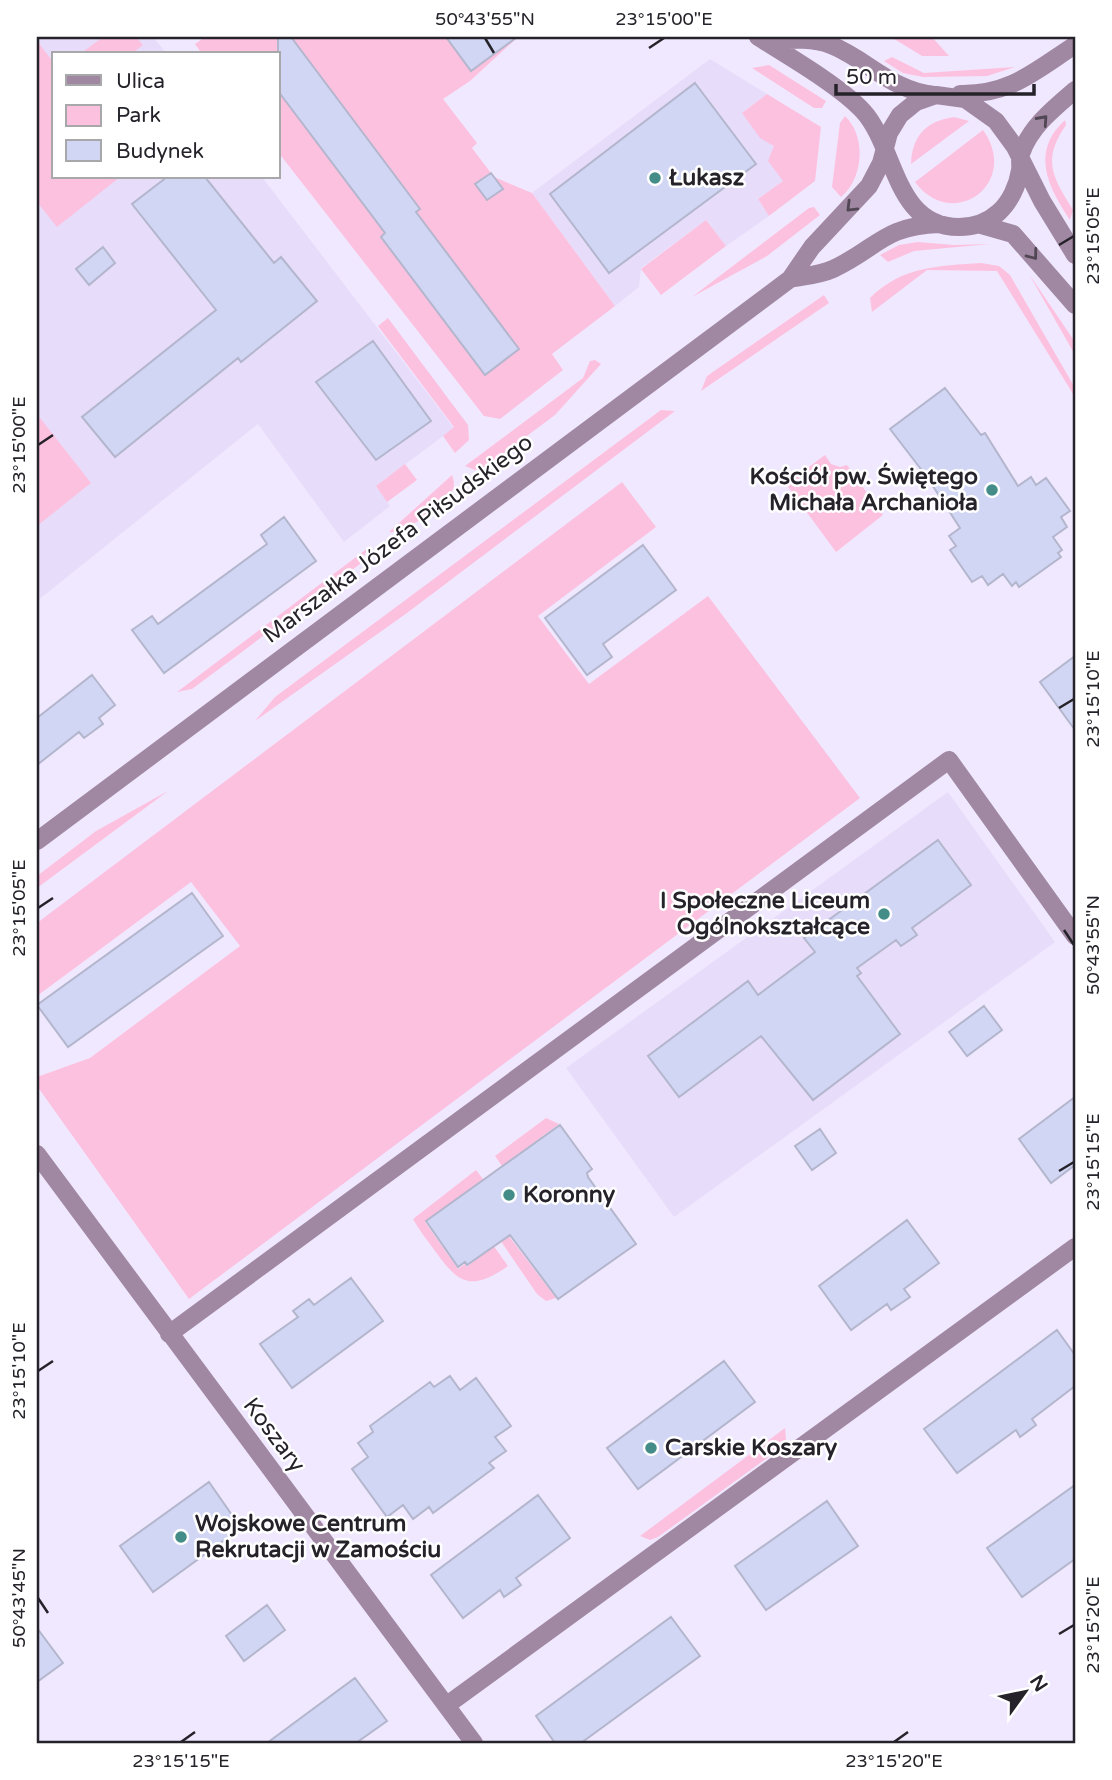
<svg xmlns="http://www.w3.org/2000/svg" width="1112" height="1780" font-family="'Varela Round',sans-serif">
  <style>
    .built { fill: #e7dcfa }
    .green { fill: #fdc1e0 }
    .building { fill: #d2d6f5; stroke: #b3b6cc; stroke-width: 2 }
    .lines { fill: none; stroke-linecap: round; stroke-linejoin: round }
    .minor { stroke: #a188a2; stroke-width: 18 }
    .oneway { stroke: #504654 }
    .ticks { fill: none; stroke: #25222a; stroke-width: 2.5 }
    .poi-dot { fill: #448c87; stroke: #fff; stroke-width: 2.5 }
    .labels { text-anchor: middle; dominant-baseline: central; stroke-width: 5; stroke-linejoin: round; paint-order: stroke }
    .poi-label { font-size: 23px; font-weight: bold; fill: #25222a; stroke: #fff; text-anchor: start }
    .street-label { font-size: 23px; fill: #25222a; stroke: #fff }
    .neatline { fill: none; stroke: #25222a; stroke-width: 2.5 }
    .ticks-label { font-size: 18px; text-anchor: middle; fill: #25222a }
  </style>
  <rect width="100%" height="100%" fill="#f0e8ff"/>
  <path class="built" d="M37 37H153L167 54H54V177H262L454 428 376 486 390 506 344 542 258 424 37 601Z
    M710 59 767 94 742 113 774 146 783 181 758 199 769 216 726 246 706 220 641 268 639 287 615 306 532 193Z
    M948 792 1055 942 674 1217 566 1068Z"/>
  <path class="green" d="M103 37H136L143 45 131 54H80Z
    M205 37H518L470 81 443 99 477 143 472 148 494 177 532 193 615 306 552 354 563 370 500 419 484 416 278 152V54H202L195 44Z
    M891 37H932L949 56H922Z
    M37 41 54 63V177H120L57 227 37 202Z
    M892 57 924 73 1015 67 987 76 923 77 903 73 884 61Z
    M769 65 826 101 822 108H814L752 68Z
    M767 94 821 127 815 181 769 216 758 199 783 181 768 161 774 146 760 138 742 113Z
    M845 116C867 137 863 179 841 197L832 187 840 123Z
    M954 117 969 121 911 164C912 136 926 121 954 117Z
    M1065 120 1066 125C1042 160 1052 176 1073 210L1070 220C1048 187 1030 152 1065 120Z
    M983 130C1021 183 953 233 915 182Z
    M814 207 820 215 767 256 692 297 809 208Z
    M706 220 726 246 661 295 641 269Z
    M918 242 954 245 990 244 914 251 888 262 880 255 899 245Z
    M981 263 999 266 1010 275 1075 388V397L997 271 927 270 872 312 870 298C902 266 938 266 981 263Z
    M1029 274 1075 342V355Z
    M824 295 829 303 701 391 707 376Z
    M388 318 468 425 469 440 455 453 443 436 454 427 378 326Z
    M595 360 601 364 555 415 484 468 475 470 465 466 583 378 590 361Z
    M661 410 675 411 407 613 255 721 275 697Z
    M37 414 91 483 37 526Z
    M825 455 831 464 840 467 847 465 883 515 836 552 786 484Z
    M405 464 417 480 387 502 376 486Z
    M452 475C454 481 455 486 452 491 446 504 403 535 389 532Z
    M622 482 656 527 538 616 589 684 708 596 860 798 189 1299 37 1086V1077L90 1058 240 946 191 882 37 996V923Z
    M368 548 360 564 192 689 177 692Z
    M168 791 37 888V876L96 831Z
    M546 1118 559 1124 502 1166 495 1156Z
    M476 1170 483 1179 425 1222 458 1269 465 1264 467 1267 493 1245 508 1266C472 1291 459 1285 435 1251 428 1241 419 1230 413 1219Z
    M508 1235 556 1298 546 1301 537 1294 500 1240Z
    M785 1428 786 1440 781 1448 658 1537 650 1540 640 1536Z"/>
  <path class="building" d="M278 37H291L420 209 416 212 519 349 485 375 381 237 385 233 278 91Z
    M446 37H517L471 71Z
    M695 83 756 164 609 273 550 194Z
    M491 173 503 189 487 200 475 184Z
    M167 177H205L274 263 281 257 317 301 241 362 238 358 115 457 82 417 216 310 132 204Z
    M103 247 115 263 89 285 76 269Z
    M373 341 431 421 376 460 316 382Z
    M945 388 981 435 985 433 1018 486 1031 477 1036 485 1046 478 1070 511 1061 517 1067 527 1053 537 1062 550 1058 553 1061 557 1019 587 1016 582 1012 586 1003 574 988 585 982 576 972 582 950 550 956 546 949 536 960 528 927 477 890 429Z
    M284 517 316 561 164 673 132 630 152 616 158 624 267 544 261 535Z
    M643 545 676 590 603 644 612 657 587 675 545 618Z
    M1075 656V730L1040 682Z
    M92 675 115 705 99 718 103 724 84 738 79 732 37 765V718Z
    M938 840 971 885 912 928 917 935 901 946 896 940 857 968 861 973 857 976 900 1034 813 1100 761 1036 679 1097 648 1056 748 981 758 995 815 952 804 938Z
    M192 893 223 936 68 1047 37 1005Z
    M984 1006 1002 1030 967 1056 949 1032Z
    M1075 1097V1165L1051 1183 1019 1139Z
    M560 1125 592 1169 587 1173 588 1177 636 1244 558 1299 510 1235 467 1265 465 1262 458 1267 426 1221Z
    M820 1129 836 1153 812 1170 795 1146Z
    M907 1220 939 1263 904 1289 910 1297 891 1310 887 1304 851 1330 819 1286Z
    M351 1278 383 1321 292 1388 260 1344 298 1317 293 1311 309 1299 314 1305Z
    M1057 1330 1075 1355V1386L1032 1419 1036 1425 1020 1437 1016 1430 957 1473 924 1429Z
    M724 1361 755 1402 638 1489 607 1448Z
    M450 1376 460 1390 476 1378 511 1426 495 1437 506 1451 489 1463 494 1468 433 1513 429 1507 413 1519 403 1505 387 1517 352 1469 368 1457 358 1443 373 1432 370 1426 430 1382 434 1387Z
    M209 1482 241 1528 153 1592 120 1546Z
    M1075 1485V1559L1022 1597 987 1548Z
    M538 1495 570 1538 516 1578 521 1585 504 1597 500 1590 463 1618 431 1575Z
    M827 1501 858 1546 766 1610 735 1566Z
    M267 1605 285 1630 244 1661 226 1636Z
    M671 1617 700 1656 581 1743H555L536 1716Z
    M37 1628 63 1663 37 1682Z
    M355 1678 387 1721 356 1743H267Z"/>
  <g class="lines">
    <path class="minor" d="M758 37C788 56 840 86 863 111 896 147 894 227 959 227 974 227 988 222 999 212 1010 202 1018 185 1020 170 1021 165 1019 159 1021 154 1030 127 1054 108 1075 90
      M765 41C787 40 810 37 831 45 868 60 892 91 934 95
      M960 94C1010 95 1035 71 1075 45
      M978 224 1013 234 1075 305
      M790 279C804 276 820 275 833 269 878 248 883 226 939 224
      M37 841 790 279 812 247 869 186 881 163 889 133 900 115 916 102 936 95 965 99 996 121 1015 147 1042 201 1075 255
      M37 1154 474 1743
      M169 1334 949 760 1075 936
      M447 1705 1075 1247"/>
  </g>
  <defs><path id="oneway-chevron" d="M-2-3.5L2.5 0L-2 3.5" fill="none" stroke-width="1.6" stroke-linecap="round" stroke-linejoin="round" transform="scale(1.75)"/></defs>
  <g class="oneway">
    <use href="#oneway-chevron" transform="translate(1043 120) rotate(-48)"/>
    <use href="#oneway-chevron" transform="translate(851 207) rotate(135)"/>
    <use href="#oneway-chevron" transform="translate(1033 255) rotate(53)"/>
  </g>
  <path class="ticks" d="M485 38 494 53M649 48 664 38M1059 245 1074 236M38 445 53 435M1059 708 1074 699M38 908 53 898M1064 930 1074 945M1059 1171 1074 1162M38 1371 53 1361M38 1598 48 1613M1059 1634 1074 1625M181 1742 195 1732M894 1742 908 1732"/>
  <g class="poi-dot">
    <circle cx="655" cy="178" r="7"/>
    <circle cx="992" cy="490" r="7"/>
    <circle cx="884" cy="914" r="7"/>
    <circle cx="509" cy="1195" r="7"/>
    <circle cx="651" cy="1448" r="7"/>
    <circle cx="181" cy="1537" r="7"/>
  </g>
  <g class="labels">
    <g class="poi-label">
      <text x="669" y="178">Łukasz</text>
      <text x="978" y="477" text-anchor="end">Kościół pw. Świętego<tspan x="978" dy="26">Michała Archanioła</tspan></text>
      <text x="870" y="901" text-anchor="end">I Społeczne Liceum<tspan x="870" dy="26">Ogólnokształcące</tspan></text>
      <text x="523" y="1195">Koronny</text>
      <text x="665" y="1448">Carskie Koszary</text>
      <text x="195" y="1524">Wojskowe Centrum<tspan x="195" dy="26">Rekrutacji w Zamościu</tspan></text>
    </g>
    <g class="street-label">
      <text transform="translate(398 539) rotate(-37)">Marszałka Józefa Piłsudskiego</text>
      <text transform="translate(274 1435) rotate(53)">Koszary</text>
    </g>
  </g>
  <rect width="1112" height="1780" fill="none" stroke="#ffffff" stroke-width="77"/>
  <rect x="52" y="52" width="228" height="126" fill="#ffffff" stroke="#a8a7aa" stroke-width="2"/>
  <rect x="66" y="75" width="35" height="10" fill="#a188a2" stroke="#a8a7aa" stroke-width="2"/>
  <text x="116" y="88" font-size="21" fill="#25222a">Ulica</text>
  <rect x="66" y="105" width="35" height="21" fill="#fdc1e0" stroke="#a8a7aa" stroke-width="2"/>
  <text x="116" y="122" font-size="21" fill="#25222a">Park</text>
  <rect x="66" y="140" width="35" height="21" fill="#d2d6f5" stroke="#a8a7aa" stroke-width="2"/>
  <text x="116" y="158" font-size="21" fill="#25222a">Budynek</text>
  <g transform="translate(1025 1692) rotate(57)" stroke="#ffffff" stroke-width="5" paint-order="stroke">
  <path d="M0-5L12 26L0 18L-12 26Z" fill="#25222a"/>
  <text y="-10" font-size="19" font-weight="bold" text-anchor="middle" fill="#25222a">N</text>
  </g>
  <path d="M836 84v10h198v-10" fill="none" stroke="#25222a" stroke-width="3.5"/>
  <text x="846" y="84" font-size="21" fill="#25222a" stroke="#ffffff" stroke-width="5" paint-order="stroke">50 m</text>
  <rect x="38" y="38" width="1036" height="1704" class="neatline"/>
  <g class="ticks-label">
    <text x="485" y="25">50°43'55"N</text>
    <text x="664" y="25">23°15'00"E</text>
    <text transform="translate(1093 236) rotate(-90)" y="6">23°15'05"E</text>
    <text transform="translate(19 445) rotate(-90)" y="6">23°15'00"E</text>
    <text transform="translate(1093 699) rotate(-90)" y="6">23°15'10"E</text>
    <text transform="translate(19 908) rotate(-90)" y="6">23°15'05"E</text>
    <text transform="translate(1093 945) rotate(-90)" y="6">50°43'55"N</text>
    <text transform="translate(1093 1162) rotate(-90)" y="6">23°15'15"E</text>
    <text transform="translate(19 1371) rotate(-90)" y="6">23°15'10"E</text>
    <text transform="translate(19 1598) rotate(-90)" y="6">50°43'45"N</text>
    <text transform="translate(1093 1625) rotate(-90)" y="6">23°15'20"E</text>
    <text x="181" y="1767">23°15'15"E</text>
    <text x="894" y="1767">23°15'20"E</text>
  </g>
</svg>
